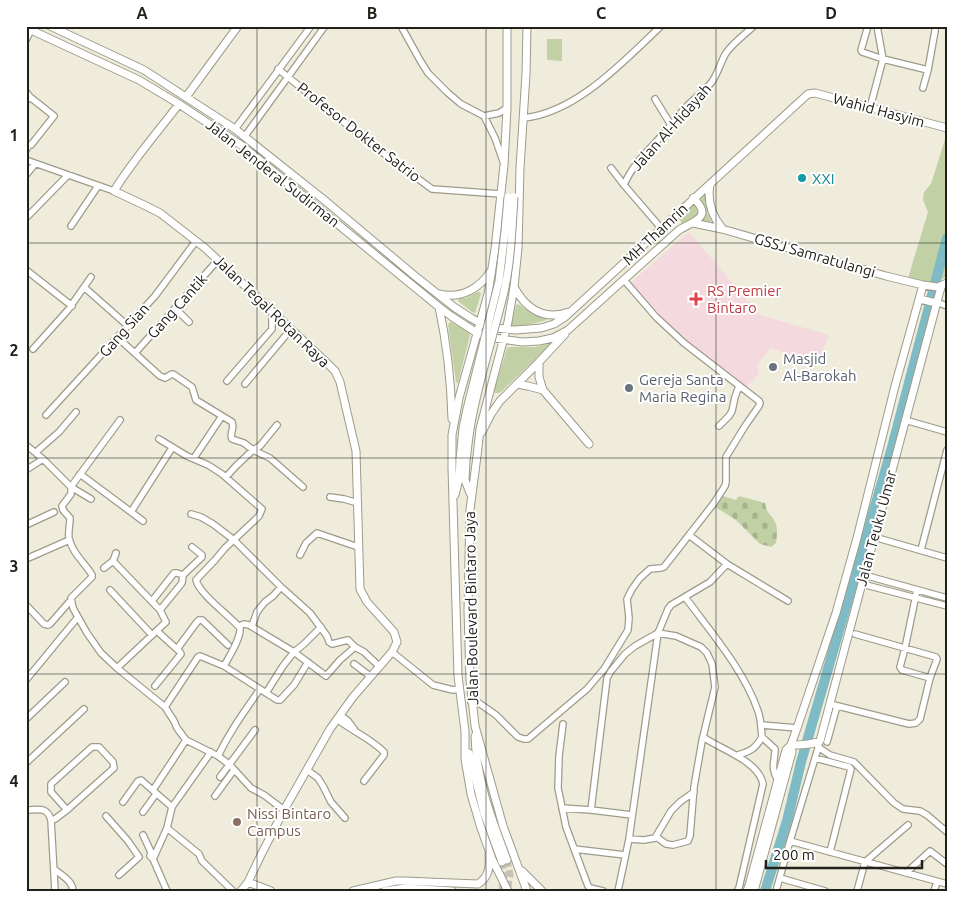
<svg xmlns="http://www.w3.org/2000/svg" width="973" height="917" font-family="Ubuntu,sans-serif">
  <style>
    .medical { fill: #f4dadf }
    .cemetery { fill: url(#cemetery-stones) }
    .green { fill: #c2d1a5 }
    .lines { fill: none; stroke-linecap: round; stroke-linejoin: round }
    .river { stroke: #7fbbc4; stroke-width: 10 }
    .major-tunnel { stroke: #c6c3b4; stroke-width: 7; stroke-dasharray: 7 3.5; stroke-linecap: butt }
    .minor-casing { stroke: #9e9b8b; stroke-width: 8 }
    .major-casing { stroke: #9e9b8b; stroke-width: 9 }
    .minor { stroke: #fff; stroke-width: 5.5 }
    .major { stroke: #fff; stroke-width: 7 }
    .major-bridge-casing { stroke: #9e9b8b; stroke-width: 9; stroke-linecap: butt }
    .major-bridge { stroke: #fff; stroke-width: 7 }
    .grid { fill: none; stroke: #212019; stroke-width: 1; stroke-opacity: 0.55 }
    .culture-dot { fill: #0f9aa8; stroke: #fff; stroke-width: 2 }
    .health-dot { fill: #e0444e; stroke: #fff; stroke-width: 2 }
    .worship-dot { fill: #6b7280; stroke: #fff; stroke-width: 2 }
    .education-dot { fill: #8d6e63; stroke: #fff; stroke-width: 2 }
    .labels { text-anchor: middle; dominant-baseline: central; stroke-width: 4; stroke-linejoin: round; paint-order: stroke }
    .street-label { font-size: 15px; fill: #212019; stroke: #fff }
    .culture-label { font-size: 15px; fill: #0d838f; stroke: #fff; text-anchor: start }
    .health-label { font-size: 15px; fill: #be3a42; stroke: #fff; text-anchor: start }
    .worship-label { font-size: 15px; fill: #5b616d; stroke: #fff; text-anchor: start }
    .education-label { font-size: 15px; fill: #785e54; stroke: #fff; text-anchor: start }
    .neatline { fill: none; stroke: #212019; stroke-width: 2 }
    .grid-label { font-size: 16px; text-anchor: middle; font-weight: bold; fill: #212019 }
  </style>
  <defs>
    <pattern id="cemetery-stones" width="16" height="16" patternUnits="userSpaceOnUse" patternTransform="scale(1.25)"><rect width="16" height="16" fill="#c2d1a5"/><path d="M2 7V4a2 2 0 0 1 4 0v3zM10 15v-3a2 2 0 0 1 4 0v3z" fill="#a6b38d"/></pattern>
  </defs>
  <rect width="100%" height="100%" fill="#efecdb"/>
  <path class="medical" d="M689 232 760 315 829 335 818 365 771 348 757 365 759 373 746 388 691 347 630 283Z"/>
  <path class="cemetery" d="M723 496 736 500 739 496 765 503C767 515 770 512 775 522 778 528 777 536 776 543L771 547 760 544 736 520 715 507Z"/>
  <path class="green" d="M547 39H562V61L547 60Z
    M947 133V276L934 284 908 278 928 212 923 200 924 192 931 184Z
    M705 190C705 205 705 211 713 225H681V221L675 218Z
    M477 292H480L481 294 475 313 472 312 459 302 458 300 461 298H466Z
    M518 304C527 310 534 316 546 318L547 320 524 326H511L516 305Z
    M451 322 469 332 470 335 458 383 456 382 448 325 449 323Z
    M552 343 501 392 498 393H495L494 391 507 348 510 347H535Z"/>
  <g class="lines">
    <path class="river" d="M765 891 787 821 801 762 891 451 947 238"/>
    <path class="major-tunnel" d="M507 860 510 875 507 891
      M502 862 504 874 502 891"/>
    <defs>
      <path id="minor" d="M401 26 421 62 428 73 448 93 461 104 484 116 499 113 507 108
        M868 26 861 50 862 52 883 59 928 70
        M26 40 31 30
        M278 69 371 144 432 189 501 194
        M923 88 928 70 935 31V26
        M26 92 30 97 26 101
        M655 99 671 125
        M870 108 883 59 877 26
        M484 116 495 138 503 161
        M524 118C577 112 623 62 661 26
        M235 129 311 26
        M245 136 325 26
        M26 150 29 145H31L54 116 30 97
        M26 160 114 191
        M611 168 624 185
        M26 175 35 164
        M26 218 68 175
        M71 226 98 186
        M661 228 624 185C633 163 651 148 666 131 673 123 679 115 686 107 694 99 703 92 711 83 718 74 720 63 726 53 733 43 745 34 754 26
        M26 270 72 306
        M84 287 128 326
        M936 302 947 306
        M175 308 189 322
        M117 337 160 376 165 378 172 374H173L192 387 196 400 232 422C235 428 229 434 232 439L244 443 253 450 270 458 303 487
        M33 349 68 310 91 277
        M135 353 218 260
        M227 381 272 329V316L273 312
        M245 384 291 329
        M46 415 155 296 196 241
        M120 420 73 484 71 487V494L62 506 63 510 70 518C70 524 68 532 69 538 72 553 85 563 92 575V577L71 598 73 608 78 617 87 633 101 653 117 668 165 707 174 721 177 728 186 740 218 756 230 765 251 788 264 795 284 810
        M905 420 947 432
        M719 426 729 416 732 411 735 397 739 386
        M159 439 187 456 208 465 222 474 262 509 259 516 255 520 225 548 215 560 196 580C200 595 229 615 240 628 241 638 229 657 224 666
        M26 445 43 459 71 487 91 499
        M36 452 59 432 76 412
        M194 458 222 416
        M26 470 43 459
        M80 474 131 512 172 448
        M226 477 236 466 253 450 260 446 277 425
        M330 497 344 499 358 503
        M131 512 143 521
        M191 514 201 517 213 524 234 540 281 587 310 613 327 636 329 642 332 644 348 640 355 647 364 652 379 666
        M26 525 54 512
        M689 535 727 564 788 601
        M881 539 947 558
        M921 550 947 450
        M300 555 306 543 317 533 358 547
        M26 559 67 541
        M113 561 160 610 166 622 117 668
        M104 568 113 561 116 553
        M864 575 947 598
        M862 584 947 606
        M110 590 152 635
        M917 590 905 648 900 667 902 670 930 678
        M685 597C710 631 744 670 758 711 761 719 761 728 762 737 755 749 751 751 738 755
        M152 601 174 573H177L183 575 202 557V555L192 547
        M26 605 44 624 48 625 50 624 71 600
        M160 610 182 583 183 575
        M239 626 244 624 249 625 294 652 326 676 340 660 355 647
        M252 626 257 612 260 608 265 602 273 596 281 587
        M177 649 197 622 199 620H202L228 645
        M392 652 433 685 453 690 459 689
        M354 664 370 676
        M26 680 78 617
        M155 686 181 654 180 652 157 631
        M266 693 283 666 294 652 304 644 321 627
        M471 702 476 701 496 715 518 737 524 739H528L587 689 604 669 628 630 629 618 627 599 632 589 640 578 650 569 661 568 664 567 714 503 725 486 726 482V457L745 426 759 406 760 403 759 401 684 343 656 317 624 280
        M830 704 909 724 916 723 920 719 930 678 937 659 936 657 855 634
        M165 707 198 657 200 656 224 666 277 700H280L294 685 308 662
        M340 715 348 721 354 729
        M26 719 65 682
        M337 719C352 731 370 738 384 752V755L364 781
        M563 724 559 756 558 788 566 827 588 886 590 888 603 891
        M761 725 797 728
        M703 737C720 749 759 761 763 784L739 888 737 891
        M762 737 775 749C775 762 770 768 778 780
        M827 742 837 706
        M818 747 830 755 854 762 894 803 903 809 920 811 927 815 947 832
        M218 756C230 731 244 712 260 689
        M815 758 849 767 851 769 830 852
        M26 763 84 709
        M307 770 318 778 323 786 331 802 345 818
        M220 777 255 730
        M153 790 186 740
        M215 796 234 770
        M123 802 138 781 141 780 172 807 167 828 153 859
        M172 807 211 752
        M562 808 591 810 632 815
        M26 810C38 810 47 806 51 820L55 891
        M591 810 607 678 611 671 625 654 635 646 658 633 676 636 701 647 707 653 712 664 715 687 702 741 694 787 690 836 688 841 673 845 666 844 658 838H655L644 840 629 839
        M143 812 156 794
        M106 816 128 841 139 857
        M51 820 55 819 67 810 114 768 113 762 99 747H92L51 784V792L67 810
        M167 828 194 850 199 854 202 861 233 891
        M143 835 151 852 150 856 153 859 167 891
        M655 838 671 811 680 802 694 792
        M790 841 819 745
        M574 849 625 855
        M54 869C61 875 73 881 73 891
        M906 873 930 851 947 864
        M119 875 139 857
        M780 878 825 891
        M618 891 629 839 658 633 668 609 671 605 710 582 727 564
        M776 891 790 841 947 884
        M857 891 865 862 908 825
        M934 891 937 882"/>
      <path id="major" d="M50 26 144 70 235 129 323 199 415 276 454 307 471 318 480 323 496 328 515 330 541 328 554 324 565 317 808 94 815 93 947 128
        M507 26V108L504 165 495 249 488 294 459 398 452 435V468L458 676 465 731V759L471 794 480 825 492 859 508 891
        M527 26 526 74 520 168 518 248 514 287 508 322 480 429 477 456 470 510 468 610 470 680 475 726 503 826 527 891
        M26 27 31 30 139 80 179 104 241 145 439 307 451 316 477 333 494 338 522 342 539 341 553 338 568 330 679 230C694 221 714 217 693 198
        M186 97 238 26
        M179 104C157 133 133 160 114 191L144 205 160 213 205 248 327 363 335 371 340 382 356 451 360 589 367 602 394 632 397 642 392 652 353 697 330 729 284 810 261 855 248 882 241 891
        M710 184C707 201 711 215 722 228
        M693 223 722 229 886 276 923 285 938 287 947 283
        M514 287C526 309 544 321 569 312
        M439 294C461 299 479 289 491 271
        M920 299 936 303
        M439 307C447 344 451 381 452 419
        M539 362V377L543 390 589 444
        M517 384 528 386 543 390
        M482 432 491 414 500 401 539 362 565 334
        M466 460 465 480 470 493
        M455 495 459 479 460 459
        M475 736C476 779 492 820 507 860
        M791 745C801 745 811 745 820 741L941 287
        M469 753 484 813 502 862
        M522 871 542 891
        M248 882 271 891
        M353 891 396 881H404L478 884C489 877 490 867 489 855
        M385 891 405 888 452 891
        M747 891 750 882 786 750 791 745 797 728 836 613 857 538 895 386 923 285
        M754 891 792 752 791 745"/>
    </defs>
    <use href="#minor" class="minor-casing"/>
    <use href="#major" class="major-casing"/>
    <use href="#minor" class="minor"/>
    <use href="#major" class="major"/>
    <defs>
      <path id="major-bridge" d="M460 459 463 428 467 409 499 281 505 231 508 197
        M466 460C468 446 469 432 472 418 480 375 494 334 504 292 511 261 512 229 514 197"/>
    </defs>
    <use href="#major-bridge" class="major-bridge-casing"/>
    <use href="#major-bridge" class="major-bridge"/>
  </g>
  <path class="grid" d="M257 26V891M486 26V891M716 26V891M26 243H947M26 458H947M26 674H947"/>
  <circle class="culture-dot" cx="802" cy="178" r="5"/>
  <path class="health-dot" d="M693.5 291.5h5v5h5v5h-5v5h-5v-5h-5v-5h5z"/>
  <g class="worship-dot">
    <circle cx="773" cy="367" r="5"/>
    <circle cx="629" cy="388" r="5"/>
  </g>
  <circle class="education-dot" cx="237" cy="822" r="5"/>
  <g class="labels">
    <g class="street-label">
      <text transform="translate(879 110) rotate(15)">Wahid Hasyim</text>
      <text transform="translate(671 127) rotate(-48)">Jalan Al-Hidayah</text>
      <text transform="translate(359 132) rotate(38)">Profesor Dokter Satrio</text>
      <text transform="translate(273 173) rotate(38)">Jalan Jenderal Sudirman</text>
      <text transform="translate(655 234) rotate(-43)">MH Thamrin</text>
      <text transform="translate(815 255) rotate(16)">GSSJ Samratulangi</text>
      <text transform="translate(177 306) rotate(-48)">Gang Cantik</text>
      <text transform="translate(272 311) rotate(44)">Jalan Tegal Rotan Raya</text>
      <text transform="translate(124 330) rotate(-48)">Gang Sian</text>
      <text transform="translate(876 528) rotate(-75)">Jalan Teuku Umar</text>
      <text transform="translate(471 608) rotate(-91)">Jalan Boulevard Bintaro Jaya</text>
    </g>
    <g class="culture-label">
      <text x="812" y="178">XXI</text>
    </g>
    <g class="health-label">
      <text x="707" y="290">RS Premier<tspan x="707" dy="17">Bintaro</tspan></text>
    </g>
    <g class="worship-label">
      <text x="783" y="358">Masjid<tspan x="783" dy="17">Al-Barokah</tspan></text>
      <text x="639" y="379">Gereja Santa<tspan x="639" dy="17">Maria Regina</tspan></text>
    </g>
    <g class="education-label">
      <text x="247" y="813">Nissi Bintaro<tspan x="247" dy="17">Campus</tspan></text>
    </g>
  </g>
  <rect width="973" height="917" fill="none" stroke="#ffffff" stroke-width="55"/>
  <path d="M766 860v8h156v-8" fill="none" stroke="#212019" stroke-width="2.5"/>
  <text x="773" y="860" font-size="15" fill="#212019" stroke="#ffffff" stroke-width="4" paint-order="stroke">200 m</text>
  <rect x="28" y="28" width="918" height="862" class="neatline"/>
  <g class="grid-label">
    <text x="142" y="19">A</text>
    <text x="372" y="19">B</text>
    <text x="601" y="19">C</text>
    <text x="831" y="19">D</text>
    <text x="14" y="141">1</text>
    <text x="14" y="356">2</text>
    <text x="14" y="572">3</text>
    <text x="14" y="787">4</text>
  </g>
</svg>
